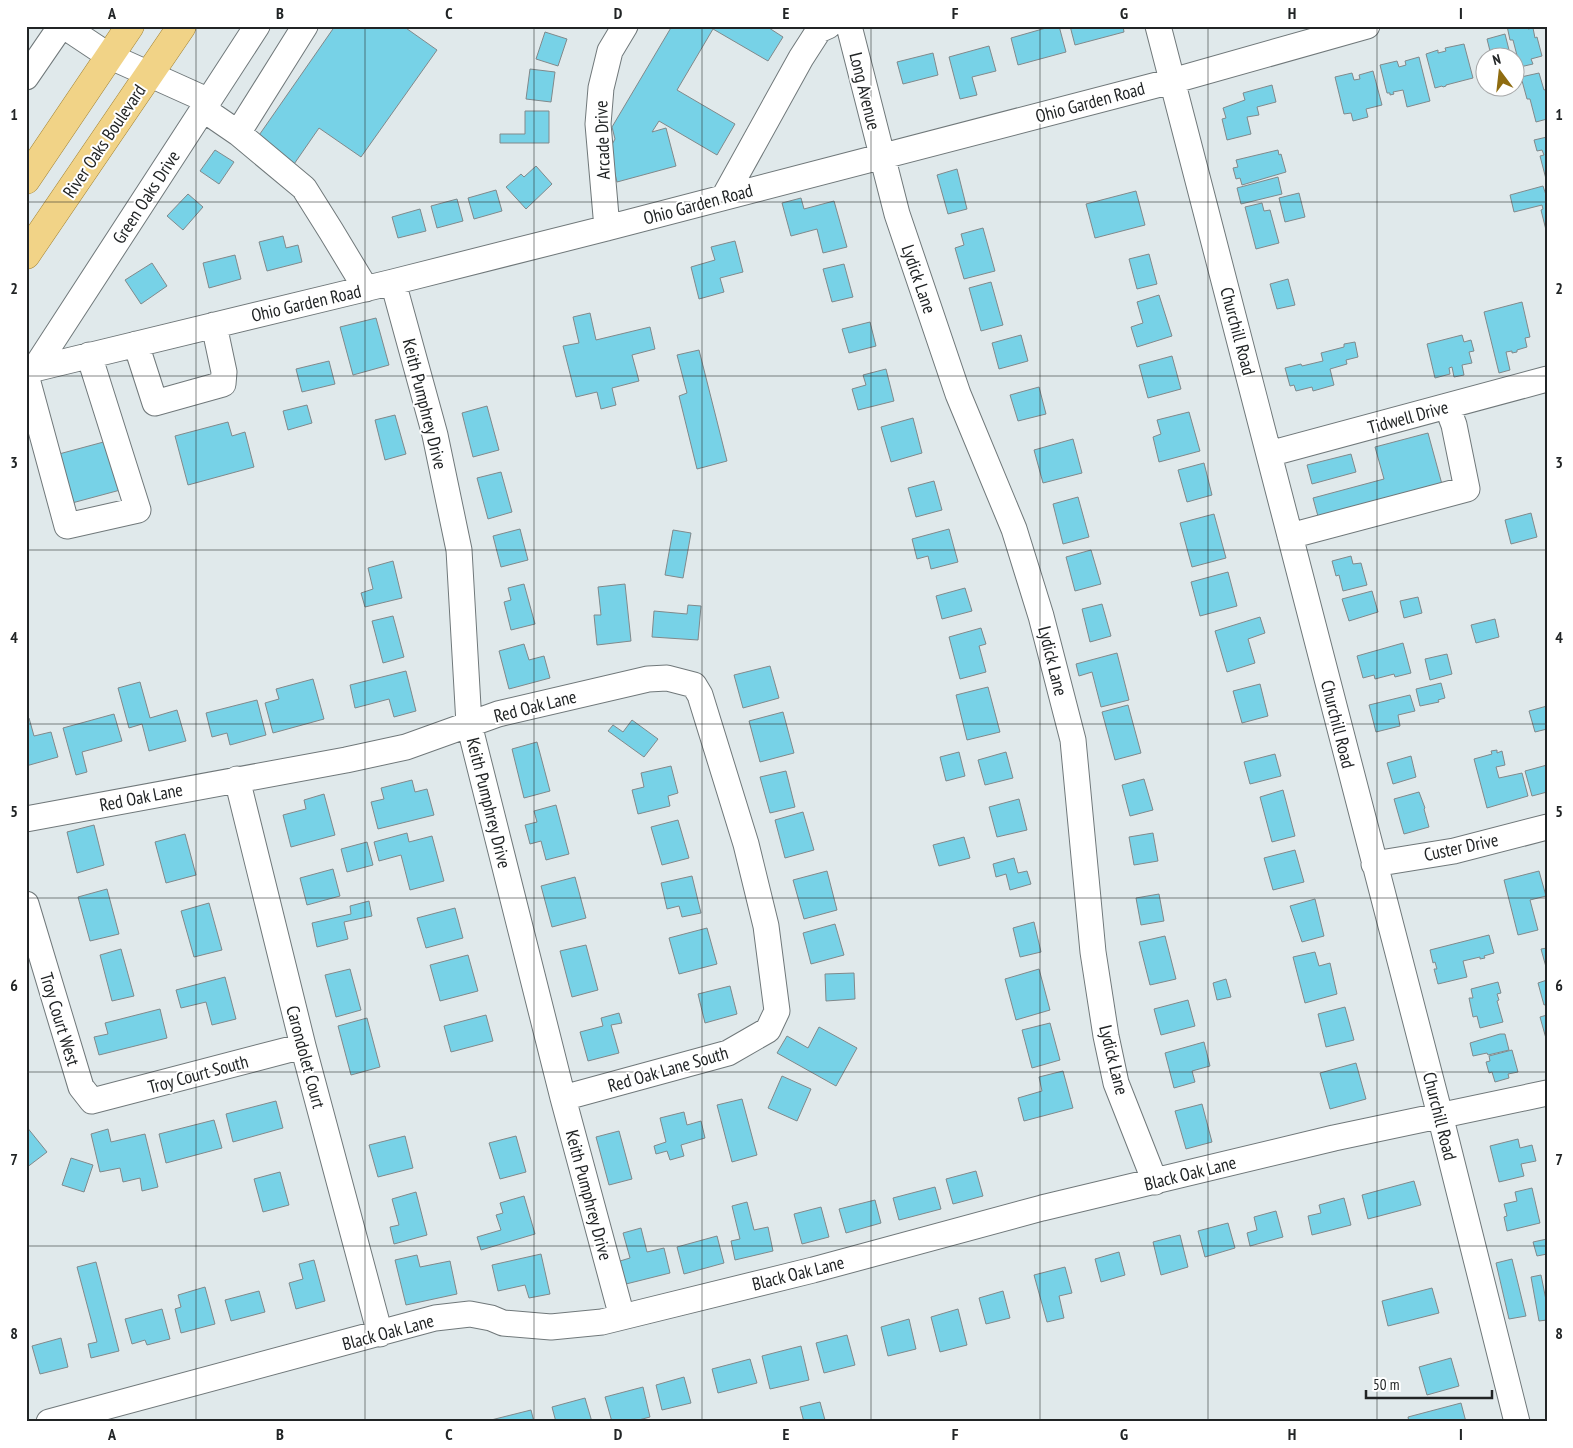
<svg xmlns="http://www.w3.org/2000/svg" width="1573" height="1448" font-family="'PT Sans Narrow',sans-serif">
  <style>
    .building { fill: #77d2e7; stroke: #81898b }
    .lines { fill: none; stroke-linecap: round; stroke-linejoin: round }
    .minor-casing { stroke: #70787a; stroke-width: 27 }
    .major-casing { stroke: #a28231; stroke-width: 29 }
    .minor { stroke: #fff; stroke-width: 25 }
    .major { stroke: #f1d387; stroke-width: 28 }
    .grid { fill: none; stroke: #212425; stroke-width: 1; stroke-opacity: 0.55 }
    .labels { text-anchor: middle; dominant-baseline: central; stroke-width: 4; stroke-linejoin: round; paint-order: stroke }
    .street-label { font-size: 18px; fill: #212425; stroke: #fff }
    .neatline { fill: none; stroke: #212425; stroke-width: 2 }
    .grid-label { font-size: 16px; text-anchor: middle; font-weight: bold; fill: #212425 }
  </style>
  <rect width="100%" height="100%" fill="#e0e9eb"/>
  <path class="building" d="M335 26H403L437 50 361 157 319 128 292 167 255 141Z
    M672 26H766L783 37 768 61 713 29 677 90 735 124 717 155 659 121 652 132 666 128 676 166 617 182 609 150 615 139 612 127Z
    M1053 26H1059L1066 52 1018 65 1011 38Z
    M1070 26H1123L1124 32 1075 45Z
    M1507 26H1527L1528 29 1533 28 1535 38 1537 37 1542 56 1531 59 1533 64 1520 67 1513 40H1510Z
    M545 32 567 39 558 66 536 59Z
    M1505 34 1509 50 1491 55 1487 39Z
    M1464 44 1473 78 1446 85V86L1443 87 1442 86 1435 88 1426 54 1438 50V53L1446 51 1445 48Z
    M989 46 996 71 972 77 977 95 960 99 949 57Z
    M933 53 938 75 903 84 897 62Z
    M1419 57 1430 101 1407 107 1403 90 1393 92 1394 94 1390 95V93H1387L1380 65 1397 61 1399 67 1406 65 1405 61Z
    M530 69 555 72 551 102 526 99Z
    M1373 71 1382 105 1366 109 1368 117 1353 121 1351 113 1344 114 1335 77 1352 73 1354 80 1360 79 1359 75Z
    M1539 73 1544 90 1547 89V119L1536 122 1530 99H1527L1521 77Z
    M1272 85 1276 102 1257 107 1259 115 1247 117 1251 134 1227 140 1222 119 1226 118 1223 108 1245 100 1243 93Z
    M525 111H549V143H500V134H525Z
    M1547 137V179H1546L1540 156 1544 155 1542 150 1537 151 1534 140Z
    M215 150 234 162 219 184 200 171Z
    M1278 150 1279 155 1281 154 1286 172 1242 185 1240 178 1236 179 1233 168 1238 167 1236 160Z
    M536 166 552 184 526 209 506 187 521 174 524 177Z
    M957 169 967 209 948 214 937 175Z
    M1278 177 1282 194 1241 204 1237 188Z
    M1543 186 1547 198 1546 230 1541 210 1543 209 1542 205 1514 212 1510 195Z
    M496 190 502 211 474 219 468 198Z
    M1136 191 1145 225 1095 238 1086 204Z
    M1299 193 1305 217 1285 222 1279 198Z
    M188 194 203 207 183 230 167 216Z
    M801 198 804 209 834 201 847 247 823 253 817 229 791 236 782 203Z
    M457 199 463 221 437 228 431 206Z
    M1262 203 1264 211 1270 210 1279 243 1256 249 1245 207Z
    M420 209 426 231 398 238 392 217Z
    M983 228 995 271 964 279 955 248 964 245 961 234Z
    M283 236 286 248 298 245 302 262 267 271 259 242Z
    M735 241 743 272 720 278 724 292 699 299 691 267 715 260 711 247Z
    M1149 254 1157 284 1137 289 1129 259Z
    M235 255 241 279 209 288 203 263Z
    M152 263 167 286 141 304 125 280Z
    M844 264 853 297 832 302 823 269Z
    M1288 279 1295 305 1277 309 1270 284Z
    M991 282 1003 325 981 331 969 288Z
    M1159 295 1172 336 1137 347 1131 327 1143 323 1137 302Z
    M1522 302 1530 337 1525 338 1527 347 1517 350V352L1512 353V351L1506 352 1510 370 1499 373 1484 312Z
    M590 313 596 340 650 327 655 349 632 355 639 381 612 388 616 405 601 409 597 392 576 397 563 346 579 343 573 317Z
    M376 318 389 365 353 375 340 327Z
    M870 322 876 346 849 353 842 329Z
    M1021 335 1028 361 999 369 992 343Z
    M1462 335 1464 342 1471 340 1474 351 1469 352 1472 363 1462 365 1464 375 1454 377 1452 367 1449 368 1450 374 1435 378 1427 344Z
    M1355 342 1358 357 1346 360 1347 364 1330 369 1334 385 1313 391 1312 387 1296 391 1294 385 1290 386 1285 368 1301 364 1302 366 1323 361 1321 353 1344 347V344Z
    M699 350 727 461 697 469 679 396 687 393 677 355Z
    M1172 356 1181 389 1148 398 1139 365Z
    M329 361 335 384 302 392 296 369Z
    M886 369 894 401 858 410 852 389 866 385 863 375Z
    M1039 387 1046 414 1018 421 1010 395Z
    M307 405 312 423 288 430 283 411Z
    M487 406 499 450 473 457 462 413Z
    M1189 412 1200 451 1159 462 1153 437 1161 434 1157 420Z
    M395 415 406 454 385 460 375 420Z
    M913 418 922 453 891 462 881 427Z
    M228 422 232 436 245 432 254 467 188 485 175 436Z
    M1428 433 1443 488 1319 520 1313 498 1384 479 1375 447Z
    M1073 439 1082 473 1043 483 1034 450Z
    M111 440 124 489 72 503 59 454Z
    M1351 454 1356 472 1312 484 1307 465Z
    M1204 463 1212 495 1187 502 1178 470Z
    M501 472 512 512 488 519 477 478Z
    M934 481 942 510 916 517 908 488Z
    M1078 497 1089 537 1063 544 1053 504Z
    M1531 513 1537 537 1511 544 1505 520Z
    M1214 514 1226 558 1192 567 1180 523Z
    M520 529 528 560 501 567 493 536Z
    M949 529 958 562 931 569 928 556 917 559 912 539Z
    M673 530 691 533 683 578 665 575Z
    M1091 550 1101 584 1075 591 1066 557Z
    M1351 556 1353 564 1361 563 1367 585 1343 591 1339 575 1336 576 1332 561Z
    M393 561 402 598 365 607 361 593 373 589 368 568Z
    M1228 572 1237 606 1200 616 1191 582Z
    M524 584 535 624 511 630 504 602 511 600 508 588Z
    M625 584 631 641 597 645 594 615H601L598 587Z
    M965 588 972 611 942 619 936 596Z
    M1372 591 1378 612 1349 621 1342 599Z
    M1418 597 1422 613 1404 618 1400 601Z
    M1102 604 1111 636 1090 642 1082 609Z
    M688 605 701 606 698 640 652 637 654 611 687 614Z
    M393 616 404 657 383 663 372 621Z
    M1260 617 1265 633 1248 639 1255 663 1227 672 1215 631Z
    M1495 619 1499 637 1476 643 1471 625Z
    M981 628 986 644 979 646 986 672 960 679 949 637Z
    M1403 643 1411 673 1395 677 1394 674 1375 679 1374 675 1363 678 1357 656Z
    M524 644 529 660 544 656 550 678 509 689 499 651Z
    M1117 653 1129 700 1101 707 1092 672 1079 676 1076 664Z
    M1447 654 1452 674 1430 680 1425 659Z
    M770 666 779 698 743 708 734 675Z
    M406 671 416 711 394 717 389 699 355 708 350 685Z
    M313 679 324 719 273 733 265 703 279 699 276 689Z
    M140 682 150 718 177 710 186 741 149 751 142 724 129 728 118 688Z
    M1441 683 1445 698 1438 700 1439 702 1420 706 1416 689Z
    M1260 684 1268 716 1242 723 1233 691Z
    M988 687 1000 732 967 740 956 695Z
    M1410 695 1415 711 1398 715 1400 726 1376 732 1369 705Z
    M257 700 266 735 230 745 227 733 212 737 206 713Z
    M1128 705 1141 753 1115 760 1102 712Z
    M1547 706V729L1535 732 1529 711Z
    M783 712 794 753 760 762 749 721Z
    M114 714 122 741 82 752 87 772 76 775 63 728Z
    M29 718 34 736 51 732 58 757 26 766V719Z
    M632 720 658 739 644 757 608 731 613 725 623 732Z
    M537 742 550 791 524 798 512 749Z
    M1497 750V753L1502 751 1505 765 1496 767 1499 778 1522 773 1528 796 1487 808 1474 759 1492 754 1491 751Z
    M959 752 965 776 946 781 940 757Z
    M1006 752 1013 778 985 785 978 760Z
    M1275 754 1281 776 1250 784 1244 762Z
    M1411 756 1416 777 1393 784 1387 763Z
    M1547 765V792L1532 796 1525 771Z
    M671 766 678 793 668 796 670 806 638 814 632 790 644 787 641 773Z
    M786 771 795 807 770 813 760 777Z
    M1144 779 1153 810 1130 816 1122 785Z
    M412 780 415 792 427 789 434 815 378 829 371 802 384 799 381 788Z
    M1283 790 1295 836 1272 842 1260 797Z
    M1419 792 1425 808 1424 809 1429 827 1404 834 1394 799Z
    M324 794 335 835 291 847 283 815 306 809 304 800Z
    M1019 799 1027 830 997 837 989 807Z
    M556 805 569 854 546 860 541 841 530 844 525 825 537 822 534 811Z
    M803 812 814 850 785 858 775 820Z
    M678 820 689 858 662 865 651 827Z
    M94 825 104 865 77 873 67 832Z
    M407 833 409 842 432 836 444 881 410 890 401 855 379 861 374 842Z
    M1153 833 1158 861 1134 865 1129 837Z
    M185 834 196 875 166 883 155 842Z
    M964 837 970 858 939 866 933 845Z
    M367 842 373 865 347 872 341 849Z
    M1295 850 1304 882 1273 890 1264 858Z
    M1014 858 1018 873 1027 871 1031 884 1010 890 1006 874 996 877 993 864Z
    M333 869 340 896 307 905 300 878Z
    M827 871 837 910 804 919 793 880Z
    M1539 871 1546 896 1530 900 1538 930 1518 935 1504 880Z
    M692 876 701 913 682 917 679 906 667 909 661 883Z
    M575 877 586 918 552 927 541 886Z
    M107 889 119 934 90 941 78 897Z
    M1159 894 1164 921 1141 925 1136 898Z
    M1315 899 1324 936 1302 942 1290 906Z
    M369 901 372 916 344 922 348 939 317 947 312 923 351 914 350 906Z
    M209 903 222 950 194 957 181 911Z
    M455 908 463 938 426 948 417 918Z
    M1034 922 1041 952 1020 957 1013 928Z
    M835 924 844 955 811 964 803 933Z
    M707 928 717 964 679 974 669 938Z
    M1489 935 1494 953 1484 956 1485 958 1480 959V957L1463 961 1467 977 1438 984 1434 969H1437L1435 962 1433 963 1430 950Z
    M1165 936 1176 979 1150 985 1139 942Z
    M586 945 598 990 572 997 560 951Z
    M1547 948V967H1546L1541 949Z
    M121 949 134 996 112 1001 100 955Z
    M1315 952 1319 966 1330 963 1337 994 1305 1003 1293 957Z
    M468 955 478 991 440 1001 430 965Z
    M350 969 361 1010 336 1017 325 975Z
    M1039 969 1050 1010 1016 1020 1005 979Z
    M854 973 855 999 826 1001 825 974Z
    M225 977 236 1019 212 1025 206 1002 181 1008 176 990Z
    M1226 979 1231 997 1217 1000 1213 983Z
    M1547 980V1004L1544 1005 1538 983Z
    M1498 982 1501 993 1497 994 1499 1000 1497 1001 1503 1022 1480 1028 1477 1016 1473 1017 1469 998H1473L1471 989Z
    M730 986 737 1014 705 1023 698 994Z
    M1188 1000 1195 1026 1161 1035 1154 1009Z
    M1345 1007 1354 1040 1326 1047 1318 1014Z
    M160 1009 167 1038 99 1055 94 1037 108 1034 105 1023Z
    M619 1013 622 1023 611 1025 619 1053 588 1061 580 1032 603 1026 601 1018Z
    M486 1015 493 1041 451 1052 444 1026Z
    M1547 1015V1042L1540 1017Z
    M367 1018 380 1067 351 1075 338 1026Z
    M1050 1023 1060 1060 1032 1068 1022 1030Z
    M819 1027 857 1048 836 1086 777 1053 787 1036 808 1048Z
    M1500 1034H1505L1509 1050 1488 1055 1487 1053 1473 1056 1470 1043Z
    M1204 1042 1210 1066 1192 1071 1195 1082 1174 1088 1165 1053Z
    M1512 1050 1518 1072 1508 1074 1509 1078 1495 1082 1492 1072 1489 1073 1486 1062 1490 1061 1489 1056Z
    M1356 1063 1366 1099 1330 1109 1320 1073Z
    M1063 1071 1073 1108 1024 1121 1018 1098 1042 1091 1039 1077Z
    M782 1076 811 1089 797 1121 768 1108Z
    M742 1099 757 1155 732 1162 717 1105Z
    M276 1101 283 1128 233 1142 226 1114Z
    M1202 1104 1212 1142 1186 1149 1175 1111Z
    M684 1112 687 1125 701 1121 705 1138 681 1145 684 1156 670 1160 667 1151 656 1154 654 1146 666 1142 660 1118Z
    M214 1120 222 1148 166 1163 159 1134Z
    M26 1126 47 1152 26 1168Z
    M108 1129 111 1142 145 1134 158 1187 142 1191 140 1178 123 1182 120 1168 100 1172 91 1134Z
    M619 1131 632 1179 609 1185 596 1137Z
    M405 1136 413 1168 378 1177 369 1145Z
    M516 1136 526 1172 500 1179 489 1143Z
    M1518 1139 1520 1148 1532 1145 1536 1161 1521 1164 1524 1176 1499 1182 1490 1146Z
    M71 1158 93 1165 84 1192 62 1185Z
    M976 1171 983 1196 953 1204 946 1179Z
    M280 1172 289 1205 263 1212 254 1179Z
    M1414 1181 1421 1205 1368 1219 1362 1195Z
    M935 1187 941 1209 899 1220 893 1198Z
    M1532 1188 1540 1223 1507 1231 1504 1217 1507 1216 1504 1204 1517 1201 1515 1192Z
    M416 1192 427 1235 394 1244 390 1227 399 1225 392 1199Z
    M524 1196 535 1234 481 1250 477 1237 501 1230 496 1215 503 1213 500 1203Z
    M1344 1198 1351 1225 1312 1235 1308 1216 1321 1213 1319 1205Z
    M875 1200 881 1223 846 1233 839 1209Z
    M747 1202 754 1230 768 1227 773 1251 735 1260 731 1241 740 1239 732 1206Z
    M821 1207 829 1237 802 1244 794 1214Z
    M1276 1211 1283 1237 1250 1246 1247 1233 1257 1230 1254 1217Z
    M1228 1223 1235 1248 1205 1257 1198 1231Z
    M641 1228 647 1252 664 1248 670 1273 626 1284 620 1261 630 1258 623 1233Z
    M1180 1235 1188 1267 1161 1275 1153 1242Z
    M717 1236 724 1263 684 1274 677 1247Z
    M1547 1239V1254L1537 1256 1533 1242Z
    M1119 1252 1125 1275 1101 1282 1095 1259Z
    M541 1254 550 1294 529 1298 525 1285 498 1291 492 1265Z
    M417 1255 420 1267 450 1261 457 1294 406 1305 395 1260Z
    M1512 1259 1526 1316 1509 1319 1496 1263Z
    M314 1260 325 1301 296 1309 289 1283 303 1279 299 1264Z
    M96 1262 119 1351 91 1358 88 1344 97 1342 77 1267Z
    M1065 1267 1072 1293 1059 1296 1064 1318 1047 1322 1034 1275Z
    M1541 1275 1547 1305V1320L1539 1321 1531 1277Z
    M205 1287 215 1324 181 1333 175 1309 181 1307 178 1295Z
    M1432 1288 1439 1313 1388 1326 1382 1301Z
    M259 1291 265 1312 231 1321 225 1300Z
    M1003 1291 1010 1318 986 1324 979 1298Z
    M162 1309 170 1339 147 1345 145 1340 132 1344 125 1319Z
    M958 1309 967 1345 940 1352 931 1317Z
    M909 1319 916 1349 888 1356 881 1327Z
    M847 1335 855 1365 824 1373 816 1343Z
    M61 1338 68 1367 40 1374 32 1346Z
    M801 1346 809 1380 770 1389 762 1356Z
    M1451 1358 1459 1386 1427 1395 1419 1367Z
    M750 1359 757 1383 718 1393 712 1369Z
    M684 1377 691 1403 662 1410 656 1385Z
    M643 1387 650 1417 631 1422H612L605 1397Z
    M585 1398 592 1422H556L552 1407Z
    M820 1402 825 1420 804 1422 800 1407Z
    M1461 1403 1466 1422H1409L1408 1417Z
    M531 1410 534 1422H483Z"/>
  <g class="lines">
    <defs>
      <path id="minor" d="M64 26 109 56 209 101
        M849 26 897 214 958 394 1014 529 1041 616 1073 740 1093 952 1106 1036 1116 1083 1155 1182
        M1158 26 1440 1115 1517 1422
        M26 77 61 26
        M203 109 238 133 304 188 331 231 366 289
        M238 133 305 26
        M724 197 801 58 819 30 828 26
        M607 228 598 124 601 88 610 51 625 26
        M393 282 435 435 459 550 469 724 563 1098 622 1317
        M136 344 155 403 223 384 224 372 214 325
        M35 368 257 26
        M26 371 393 282 607 228 1172 81 1367 26
        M26 375 67 526 138 510 89 355
        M1269 454 1547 379
        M1290 536 1467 489 1454 425 1447 406
        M237 779 303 1046 380 1334
        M26 819 346 760 406 747 498 714 648 679 667 678 694 685 700 695 746 844 766 926 777 1011 768 1030 728 1053 563 1098
        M1374 864 1454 851 1547 827
        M26 904 81 1087 92 1101 303 1046
        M49 1422 435 1318 470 1314 491 1318 503 1323 551 1327 602 1322 813 1270 1042 1208 1334 1138 1547 1093"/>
      <path id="major" d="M26 180 130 26
        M26 255 182 26"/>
    </defs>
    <use href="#minor" class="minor-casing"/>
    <use href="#major" class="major-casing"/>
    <use href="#minor" class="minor"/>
    <use href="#major" class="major"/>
  </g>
  <path class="grid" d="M196 26V1422M365 26V1422M534 26V1422M702 26V1422M871 26V1422M1040 26V1422M1208 26V1422M1377 26V1422M26 202H1547M26 376H1547M26 550H1547M26 724H1547M26 898H1547M26 1072H1547M26 1246H1547"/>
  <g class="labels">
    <g class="street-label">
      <text transform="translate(865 91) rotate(76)">Long Avenue</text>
      <text transform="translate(1090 102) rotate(-15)">Ohio Garden Road</text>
      <text transform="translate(602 140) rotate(-92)">Arcade Drive</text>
      <text transform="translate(104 141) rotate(-56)">River Oaks Boulevard</text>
      <text transform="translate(146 197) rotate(-57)">Green Oaks Drive</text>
      <text transform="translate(698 204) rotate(-15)">Ohio Garden Road</text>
      <text transform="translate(919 279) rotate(71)">Lydick Lane</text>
      <text transform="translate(306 303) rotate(-13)">Ohio Garden Road</text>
      <text transform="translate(1238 331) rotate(75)">Churchill Road</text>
      <text transform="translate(425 404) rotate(76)">Keith Pumphrey Drive</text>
      <text transform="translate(1408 417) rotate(-15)">Tidwell Drive</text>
      <text transform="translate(1053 661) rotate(76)">Lydick Lane</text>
      <text transform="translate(535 706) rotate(-14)">Red Oak Lane</text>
      <text transform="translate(1338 724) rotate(76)">Churchill Road</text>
      <text transform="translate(141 797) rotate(-11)">Red Oak Lane</text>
      <text transform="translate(489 803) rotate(76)">Keith Pumphrey Drive</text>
      <text transform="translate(1461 847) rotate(-12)">Custer Drive</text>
      <text transform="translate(60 1019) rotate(73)">Troy Court West</text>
      <text transform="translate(306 1057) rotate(75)">Carondolet Court</text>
      <text transform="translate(1114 1060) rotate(76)">Lydick Lane</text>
      <text transform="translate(668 1069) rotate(-16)">Red Oak Lane South</text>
      <text transform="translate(198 1074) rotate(-15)">Troy Court South</text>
      <text transform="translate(1440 1116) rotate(76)">Churchill Road</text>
      <text transform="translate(1190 1173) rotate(-14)">Black Oak Lane</text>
      <text transform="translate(589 1195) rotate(75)">Keith Pumphrey Drive</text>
      <text transform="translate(798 1273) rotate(-14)">Black Oak Lane</text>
      <text transform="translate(388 1332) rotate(-15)">Black Oak Lane</text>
    </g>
  </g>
  <rect width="1573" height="1448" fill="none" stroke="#ffffff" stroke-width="55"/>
  <g transform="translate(1500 72) rotate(345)"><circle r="24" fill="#ffffff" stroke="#a6a7a8"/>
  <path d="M0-4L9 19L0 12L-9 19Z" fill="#8f6c10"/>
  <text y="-8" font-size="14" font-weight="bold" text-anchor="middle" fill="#212425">N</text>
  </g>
  <path d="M1366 1390v8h126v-8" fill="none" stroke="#212425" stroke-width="2.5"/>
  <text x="1373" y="1390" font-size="15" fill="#212425" stroke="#ffffff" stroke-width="4" paint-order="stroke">50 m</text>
  <rect x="28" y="28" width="1518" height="1392" class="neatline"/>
  <g class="grid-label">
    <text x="112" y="19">A</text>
    <text x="280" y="19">B</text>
    <text x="449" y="19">C</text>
    <text x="618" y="19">D</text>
    <text x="786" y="19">E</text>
    <text x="955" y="19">F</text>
    <text x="1124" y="19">G</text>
    <text x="1292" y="19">H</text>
    <text x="1461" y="19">I</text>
    <text x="14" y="120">1</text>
    <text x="1559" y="120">1</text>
    <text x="14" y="294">2</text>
    <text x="1559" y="294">2</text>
    <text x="14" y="468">3</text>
    <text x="1559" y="468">3</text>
    <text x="14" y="643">4</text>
    <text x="1559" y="643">4</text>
    <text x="14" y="817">5</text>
    <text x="1559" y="817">5</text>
    <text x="14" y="991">6</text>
    <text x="1559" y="991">6</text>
    <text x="14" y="1165">7</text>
    <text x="1559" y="1165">7</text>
    <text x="14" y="1339">8</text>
    <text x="1559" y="1339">8</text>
    <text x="112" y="1440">A</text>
    <text x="280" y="1440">B</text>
    <text x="449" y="1440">C</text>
    <text x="618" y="1440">D</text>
    <text x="786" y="1440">E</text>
    <text x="955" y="1440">F</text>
    <text x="1124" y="1440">G</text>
    <text x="1292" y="1440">H</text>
    <text x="1461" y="1440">I</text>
  </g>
</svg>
